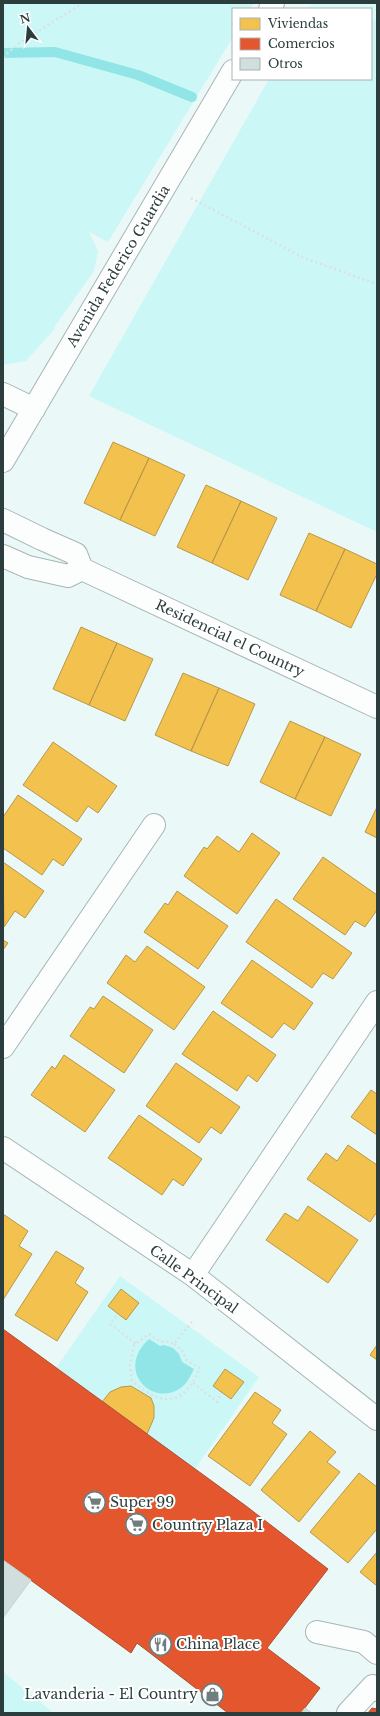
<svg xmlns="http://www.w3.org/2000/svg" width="380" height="1716" font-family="'Libre Baskerville',serif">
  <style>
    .built { fill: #d7fafa }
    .green { fill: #ccf7f7 }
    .water { fill: #91e5e6 }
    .homes { fill: #f2c14e; stroke: #b79949 }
    .shops { fill: #e4572e; stroke: #ad4f32 }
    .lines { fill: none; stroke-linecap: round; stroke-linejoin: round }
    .stream { stroke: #91e5e6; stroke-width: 10 }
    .building { fill: #d0dede; stroke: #c6d4d4 }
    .minor-casing { stroke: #a8b5b5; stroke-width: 24 }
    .path { stroke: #dce0e0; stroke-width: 2.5; stroke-dasharray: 2 3; stroke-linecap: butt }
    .minor { stroke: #fcfefe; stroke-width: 22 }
    .labels { text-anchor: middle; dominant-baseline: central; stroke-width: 4; stroke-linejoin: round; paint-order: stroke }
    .street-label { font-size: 14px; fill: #2c3d3d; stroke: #fff }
    .poi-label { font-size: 14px; fill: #2c3d3d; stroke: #fff; text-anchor: start }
  </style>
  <rect width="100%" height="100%" fill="#ebf8f8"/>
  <path class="built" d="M313 3H377V21L371 18V9L309 8Z"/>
  <path class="green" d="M3 3H254L250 9H233V37L108 242 89 232 98 251 94 271 55 326 54 330 26 361 3 365Z
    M371 18 377 21V532L89 396 269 79H371Z
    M120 1276 259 1377 195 1469 56 1368Z
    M3 1672 54 1713 3 1712Z"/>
  <path class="water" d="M149 1339 160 1346 164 1345 173 1348 179 1354 182 1362 194 1369C191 1375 187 1383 182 1387 154 1409 114 1371 149 1339Z"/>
  <path class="homes" d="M113 442 149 458 120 520 84 503Z
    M149 458 185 475 155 536 120 520Z
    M206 485 241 501 212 563 177 547Z
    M241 501 277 518 248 580 212 563Z
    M309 533 345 549 316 611 280 595Z
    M345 549 377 564V574L351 628 316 611Z
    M81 627 117 643 89 705 53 689Z
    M117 643 153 659 125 721 89 705Z
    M183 673 219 688 191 751 155 735Z
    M219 688 255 704 228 766 191 751Z
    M290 721 325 737 295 799 260 782Z
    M325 737 361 754 331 816 295 799Z
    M53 742 117 786 98 813 88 806 77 822 23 785Z
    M18 795 82 839 63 866 53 859 42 875 3 848V817Z
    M377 807V838L365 832Z
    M252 833 280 853 237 914 184 876 204 847 207 849 217 836 239 852Z
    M323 857 377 895V910L365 927 355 921 345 935 293 899Z
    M3 862 44 891 25 918 15 911 4 927Z
    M177 891 228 926 198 969 144 932 165 903 168 905Z
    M276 899 352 953 333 979 323 973 312 988 246 942Z
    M3 940 8 943 3 950Z
    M147 946 205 987 174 1030 107 983 126 955 135 962Z
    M252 960 313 1003 294 1030 284 1023 272 1038 221 1003Z
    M103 996 153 1030 124 1073 70 1036 90 1007 94 1009Z
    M213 1011 276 1055 257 1082 248 1075 237 1091 182 1054Z
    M64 1055 115 1090 85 1132 31 1095 52 1066 55 1069Z
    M176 1063 240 1107 221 1134 211 1127 199 1143 146 1106Z
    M371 1090 377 1094V1135L351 1117Z
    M139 1115 202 1159 183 1186 173 1179 162 1195 108 1158Z
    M348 1145 377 1165V1212L370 1222 307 1179 326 1153 337 1161Z
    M308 1206 358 1240 328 1283 266 1240 285 1213 298 1221Z
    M3 1214 28 1231 19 1246 32 1254 3 1300Z
    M56 1251 84 1268 75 1283 88 1292 57 1341 15 1315Z
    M121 1289 139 1303 126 1320 108 1306Z
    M377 1345V1360L370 1355Z
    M225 1369 244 1382 231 1399 213 1386Z
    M131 1386 151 1398 154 1406V1418L147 1434 102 1402 110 1392 121 1387Z
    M255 1392 281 1410 272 1423 287 1434 250 1486 208 1456Z
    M310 1431 336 1452 327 1462 340 1472 299 1522 261 1490Z
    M359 1473 377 1487V1529L348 1563 310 1532Z
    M377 1552V1586L360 1572Z"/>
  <path class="shops" d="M3 1329 246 1506 328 1569 267 1648 320 1688 301 1713H228L137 1643 131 1653 3 1560Z
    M372 1708 377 1709V1713H368Z"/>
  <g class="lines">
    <path class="stream" d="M3 53 55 52 138 75 192 97"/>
  </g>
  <path class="building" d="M3 1560 31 1580 3 1618Z
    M305 1708 312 1713H301Z"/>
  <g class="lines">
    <defs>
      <path id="minor" d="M270 9 273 3
        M3 394 34 409
        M3 461 233 71
        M3 520 42 539 76 554 82 569 377 707
        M3 556 28 567 68 576 82 569
        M3 1047 154 825
        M3 1148 193 1275 377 1419
        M193 1275 377 1002
        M317 1632 364 1642 377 1653
        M348 1713 373 1686 377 1690"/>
    </defs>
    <use href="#minor" class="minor-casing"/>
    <path class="path" d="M3 57 18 44 83 3
      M191 198 304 258 377 284
      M116 1316 110 1324 136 1344
      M174 1344 182 1350 187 1361 200 1368C183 1407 163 1407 132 1381L130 1365 134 1345 149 1334 161 1342 166 1341 174 1344 192 1322
      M193 1383 217 1402 221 1394"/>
    <use href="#minor" class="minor"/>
  </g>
  <defs>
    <symbol id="supermarket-ring" viewBox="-11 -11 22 22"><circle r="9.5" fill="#fff" stroke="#6f7e7e" stroke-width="1.5"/><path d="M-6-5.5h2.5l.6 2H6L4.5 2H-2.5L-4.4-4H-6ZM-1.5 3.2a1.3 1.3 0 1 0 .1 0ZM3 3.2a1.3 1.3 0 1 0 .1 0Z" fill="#6f7e7e"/></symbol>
    <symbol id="restaurant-ring" viewBox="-11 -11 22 22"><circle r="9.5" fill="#fff" stroke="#6f7e7e" stroke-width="1.5"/><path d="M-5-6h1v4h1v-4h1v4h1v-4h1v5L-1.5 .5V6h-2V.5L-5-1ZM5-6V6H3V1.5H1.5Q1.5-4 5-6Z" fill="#6f7e7e"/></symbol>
    <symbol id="shop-ring" viewBox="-11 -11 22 22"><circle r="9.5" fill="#fff" stroke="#6f7e7e" stroke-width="1.5"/><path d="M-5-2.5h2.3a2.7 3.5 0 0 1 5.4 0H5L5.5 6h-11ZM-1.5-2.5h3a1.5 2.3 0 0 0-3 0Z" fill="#6f7e7e"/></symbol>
  </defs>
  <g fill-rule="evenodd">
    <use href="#supermarket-ring" x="82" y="1490" width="25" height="25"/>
    <use href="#supermarket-ring" x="124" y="1512" width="25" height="25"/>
    <use href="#restaurant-ring" x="148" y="1632" width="25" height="25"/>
    <use href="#shop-ring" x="200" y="1682" width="25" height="25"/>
  </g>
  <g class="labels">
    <g class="street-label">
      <text transform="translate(118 266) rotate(-59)">Avenida Federico Guardia</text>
      <text transform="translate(230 638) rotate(25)">Residencial el Country</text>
      <text transform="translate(194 1279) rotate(36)">Calle Principal</text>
    </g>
    <g class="poi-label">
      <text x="110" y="1502">Super 99</text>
      <text x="152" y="1525">Country Plaza I</text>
      <text x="176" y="1644">China Place</text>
      <text x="198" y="1694" text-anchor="end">Lavanderia - El Country</text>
    </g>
  </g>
  <rect width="380" height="1716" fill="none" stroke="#2c3d3d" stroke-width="8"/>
  <rect x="232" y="8" width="140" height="72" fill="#ffffff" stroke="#abb1b1"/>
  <rect x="240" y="18" width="20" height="12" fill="#f2c14e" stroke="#abb1b1"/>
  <text x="268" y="28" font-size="12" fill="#2c3d3d">Viviendas</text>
  <rect x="240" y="38" width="20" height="12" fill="#e4572e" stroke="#abb1b1"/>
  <text x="268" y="48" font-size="12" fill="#2c3d3d">Comercios</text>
  <rect x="240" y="58" width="20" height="12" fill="#d0dede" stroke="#abb1b1"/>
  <text x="268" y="68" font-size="12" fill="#2c3d3d">Otros</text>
  <g transform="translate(28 28) rotate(344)" stroke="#ffffff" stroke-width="3" paint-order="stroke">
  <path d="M0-3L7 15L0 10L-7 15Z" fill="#2c3d3d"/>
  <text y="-6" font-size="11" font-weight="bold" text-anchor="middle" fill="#2c3d3d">N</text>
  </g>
</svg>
